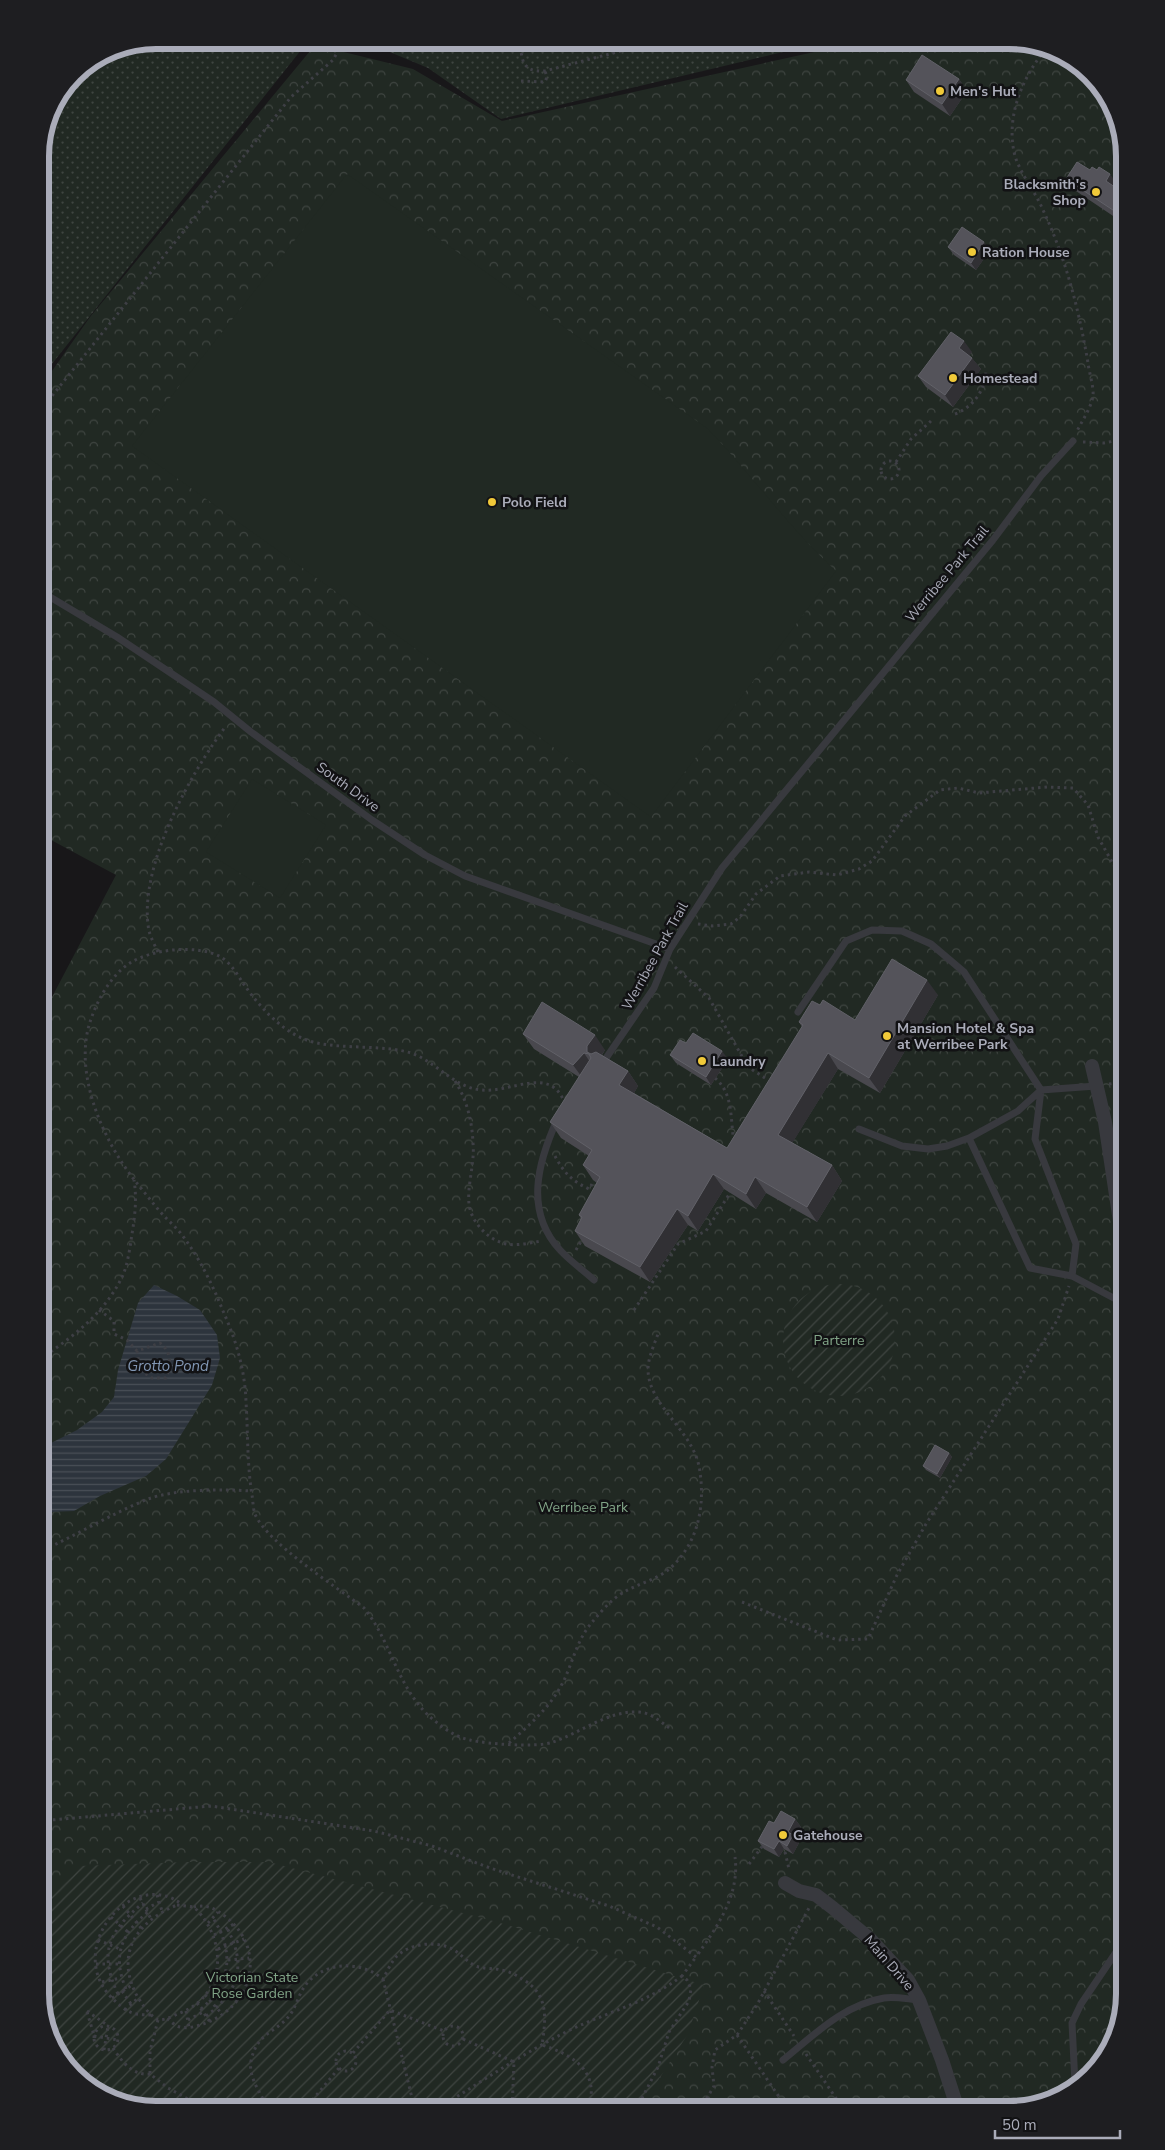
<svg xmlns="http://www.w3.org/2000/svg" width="1165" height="2150" font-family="'Nunito Sans',sans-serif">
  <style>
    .grass { fill: url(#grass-dots) }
    .park { fill: url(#park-crowns) }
    .garden { fill: url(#garden-furrows) }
    .pitch { fill: #212923 }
    .water { fill: url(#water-rules) }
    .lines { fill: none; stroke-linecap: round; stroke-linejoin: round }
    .path { stroke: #3e3f45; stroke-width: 3; stroke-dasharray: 2.5 4; stroke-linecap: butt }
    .lane { stroke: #38393e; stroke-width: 7 }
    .street { stroke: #38393e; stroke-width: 14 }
    .wall { fill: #49484e }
    .shaded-wall { fill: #313034 }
    .building { fill: #54535a; stroke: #616168 }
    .poi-dot { fill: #f0c939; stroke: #121214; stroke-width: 2 }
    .labels { text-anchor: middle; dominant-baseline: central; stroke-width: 5; stroke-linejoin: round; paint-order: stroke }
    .poi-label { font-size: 14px; font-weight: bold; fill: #aaacb9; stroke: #121214; text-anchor: start }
    .street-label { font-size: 14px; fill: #aaacb9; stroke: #121214 }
    .park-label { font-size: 14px; fill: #81a487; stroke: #121214 }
    .water-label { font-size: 15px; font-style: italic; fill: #8196b3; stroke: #121214 }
    .rim { fill: none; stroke: #aaacb9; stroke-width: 6 }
  </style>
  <defs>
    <pattern id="grass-dots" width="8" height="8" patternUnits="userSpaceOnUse" patternTransform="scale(1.25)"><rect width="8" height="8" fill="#212923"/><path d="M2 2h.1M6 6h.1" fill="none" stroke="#3f4541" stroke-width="1.8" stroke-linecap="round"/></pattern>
    <pattern id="park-crowns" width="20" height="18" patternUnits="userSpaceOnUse" patternTransform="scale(1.25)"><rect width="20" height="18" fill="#212923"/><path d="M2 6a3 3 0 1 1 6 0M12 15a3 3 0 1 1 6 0" fill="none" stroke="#3f4541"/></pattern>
    <pattern id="garden-furrows" width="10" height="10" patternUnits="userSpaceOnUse" patternTransform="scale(1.25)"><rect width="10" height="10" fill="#212923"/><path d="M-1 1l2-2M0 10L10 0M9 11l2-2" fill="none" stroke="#3f4541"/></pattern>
    <pattern id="water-rules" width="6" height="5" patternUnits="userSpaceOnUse" patternTransform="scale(1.25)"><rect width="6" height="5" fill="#2d343d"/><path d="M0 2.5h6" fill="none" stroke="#494f57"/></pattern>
  </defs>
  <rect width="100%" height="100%" fill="#181719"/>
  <path class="grass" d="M156 40H309L40 379V148L49 111 74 74 112 49Z
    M361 40H834L501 119 428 68Z"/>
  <path class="park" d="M869 40H1017L1074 60 1116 111 1125 156V1995L1105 2059 1054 2101 1009 2110H148L91 2090 49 2039 40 1994V1020L116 875 40 834V388L90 317 315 45 413 69 502 121Z"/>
  <path class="garden" d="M783 1340a56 56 0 1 1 112 0a56 56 0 1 1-112 0Z
    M186 1862H269L497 1922 704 1985 688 2034 639 2110H148L91 2090 71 2066 47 2030 40 1994V1917L42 1905 79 1866Z"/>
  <path class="pitch" d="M347 174 708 429C752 475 789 528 836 571L651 817 132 446Z
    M252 779 326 825 280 898 206 852Z"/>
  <path class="water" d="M154 1285 177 1296 200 1310 217 1335 220 1358 212 1385 166 1459 146 1476 100 1496 74 1511 49 1512 40 1504V1442L51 1443 77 1430 102 1412 114 1397 118 1370 138 1303Z"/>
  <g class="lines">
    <path class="path" d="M520 40C522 60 521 72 545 71L636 47 654 40
      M1045 50C1022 78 1005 118 1015 156 1021 175 1035 191 1043 210 1066 259 1079 310 1088 363 1089 372 1094 387 1093 396 1091 408 1082 421 1077 431
      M521 81 545 82 547 77 545 71
      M40 411 291 97 333 60 344 40
      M955 414C973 407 985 391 986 371
      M1083 442 1104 443 1125 439
      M881 470a9 9 0 1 1 18 0a9 9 0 1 1-18 0Z
      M896 462 911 439 931 421
      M698 924 712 926 731 924 740 917 756 894 780 876 809 872 837 875 859 869 872 861 905 816 940 790 958 788 979 793 1047 787 1073 788 1088 805 1098 837 1116 869 1125 879
      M158 952C155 946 151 938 149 931 137 869 190 774 226 726
      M675 967 709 998 748 1067 765 1078
      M715 1078C734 1094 730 1120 734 1142
      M455 1081C467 1100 472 1121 473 1143 475 1163 467 1185 469 1204 471 1222 488 1240 506 1244 517 1246 530 1243 541 1241
      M1109 1084 1125 1082
      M565 1104C551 1064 512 1093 482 1090 454 1088 437 1062 411 1053 385 1045 346 1049 317 1043 287 1037 262 1010 245 986 238 976 232 964 221 957 197 944 152 949 130 963 111 975 98 999 91 1019 72 1072 103 1141 136 1182 145 1193 154 1205 164 1216 171 1223 179 1230 185 1239 201 1261 213 1286 223 1311 236 1340 245 1370 246 1402 248 1433 247 1464 252 1495 253 1501 253 1509 255 1514 266 1542 338 1588 364 1608 391 1641 396 1684 428 1715 439 1725 454 1737 470 1740 487 1744 537 1748 553 1742 580 1733 609 1710 639 1712 652 1713 662 1723 672 1730
      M555 1156C564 1173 572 1181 589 1189L592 1184
      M576 1250 583 1238
      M99 1310 114 1321V1334L127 1340 137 1351 160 1343C172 1352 171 1365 166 1378H152L140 1370 137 1351
      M634 1310 678 1244 706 1231 730 1193V1190
      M40 1359C73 1337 106 1312 123 1275 128 1263 130 1247 132 1234 135 1215 137 1199 134 1180
      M49 1546 54 1545C85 1530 116 1512 148 1499 175 1489 222 1489 251 1491
      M40 1556 49 1546 40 1540
      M742 1602 837 1640 868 1639 897 1575 926 1524 1058 1319 1069 1286
      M509 1743C526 1728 546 1711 558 1691 571 1671 574 1646 589 1626 599 1614 610 1600 624 1592 638 1584 655 1580 668 1570 699 1544 706 1504 699 1466 691 1429 649 1406 648 1370 648 1358 654 1345 658 1334
      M40 1821 211 1806 374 1831 432 1846 490 1868 609 1906 657 1927 696 1957C717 1927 740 1895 735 1857
      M785 1852 789 1869
      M749 1864 764 1844
      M157 1895 162 1911
      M140 1898 151 1919
      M177 1905 194 1907C227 1939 228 1994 180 2013 173 2016 166 2020 158 2020 149 2015 141 2003 136 1994 115 1952 138 1921 177 1905Z
      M123 1906 141 1928
      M146 1909 159 1902
      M111 1917 128 1932
      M208 1923 218 1912
      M214 1935 234 1924
      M98 1940 120 1949
      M218 1949 244 1939
      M228 1960 249 1958
      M96 1964H118
      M224 1976 248 1982
      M383 1979 413 2102
      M102 1982 121 1978
      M126 1989C112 1956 121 1934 148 1912
      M122 1991 131 2004
      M219 1991 239 2000
      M764 1991 794 2036
      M118 1994C98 1952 109 1931 143 1903
      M205 1995 223 2015
      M112 1998 132 1985
      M197 2003 210 2022
      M201 2009C232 1983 234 1951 213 1918
      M125 2010 138 1998
      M87 2011 107 2025
      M186 2011 189 2028
      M87 2012 94 2035
      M151 2015C131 2015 126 2012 111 1997 64 1948 132 1865 183 1905
      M206 2016C239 1992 247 1965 227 1928
      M167 2019C171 2021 175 2026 180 2027 188 2029 198 2026 206 2023 253 2005 267 1950 226 1917 216 1909 207 1904 194 1907
      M158 2020 150 2051V2074L168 2088 208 2110
      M188 2020 203 2012
      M443 2036a10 10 0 1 1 20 0a10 10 0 1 1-20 0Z
      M94 2038a12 12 0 1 1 24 0a12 12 0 1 1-24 0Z
      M737 2035 788 2110
      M94 2036 118 2040
      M463 2039 514 2062 512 2110
      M113 2048C122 2062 133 2076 150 2074
      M104 2050 108 2026
      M336 2061a10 10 0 1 1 20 0a10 10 0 1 1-20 0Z
      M353 2053 390 2010 444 2031
      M806 2054 844 2110
      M590 2105 608 2110
      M254 2110H272
      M269 2110C262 2095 248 2078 251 2061 257 2032 276 2033 290 2015 297 2005 299 1992 308 1982 328 1961 361 1961 383 1979 387 1972 391 1962 397 1956 411 1943 437 1940 454 1950 462 1955 470 1965 479 1967 486 1969 494 1968 501 1970 509 1971 516 1975 522 1979 549 1994 546 2018 542 2045 573 2055 601 2071 588 2110
      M304 2110 339 2068
      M402 2110C412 2100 424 2099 434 2110
      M435 2110C480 2083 523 2053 570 2030 610 2011 646 2003 682 1976
      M636 2110 658 2067 669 2032 689 2001 691 1989 687 1980 682 1976 696 1957
      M700 2110 714 2086 712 2067 715 2050 737 2035 741 2029 758 2003 809 1908"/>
    <path class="lane" d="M40 591 117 637 214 702 251 732 372 820 425 855 465 876 670 949
      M798 1012 846 941 872 930 902 931 931 944 964 972 1041 1090 1035 1139 1076 1244 1072 1276 1125 1304
      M602 1064 654 988 670 949 722 868 993 540 1041 476 1073 441
      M557 1120C538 1162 524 1211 560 1250 570 1261 583 1270 594 1280
      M859 1129 902 1146 928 1149 947 1146 969 1138 1018 1111 1041 1090 1096 1086
      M969 1138 1030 1268 1072 1276
      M783 2060C814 2035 843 2005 884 1998 894 1996 907 1999 918 2000
      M1075 2084 1072 2023 1081 2004 1125 1939"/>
    <path class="street" d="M1092 1066 1105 1122 1125 1255
      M785 1883 799 1891 816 1895 833 1908 870 1939 908 1980 919 2000 942 2060 958 2110"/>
  </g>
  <path class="wall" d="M959 79 967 91 950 116 914 92 906 80Z
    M1090 170 1117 184 1115 187 1125 194V224L1073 189 1066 179Z
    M948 247 990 250 976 270 954 255Z
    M972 352 969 355 981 369 953 407 926 387 918 376Z
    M938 995 880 1093 838 1069 792 1143 832 1165 842 1181 817 1222 766 1193 756 1209 724 1189 698 1231 688 1225 650 1282 585 1246 575 1231 581 1219 579 1215 597 1183 593 1180 583 1165 589 1156 561 1138 550 1122 579 1077 534 1049 523 1034 605 1050 602 1055 628 1071 638 1086 634 1093 727 1148 802 1027 799 1022 855 1020Z
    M686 1043 728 1059 711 1085 676 1063 670 1055Z
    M949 1453 952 1457 940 1478 926 1470 923 1466Z
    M795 1819 801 1827 795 1837 799 1843 793 1854 784 1849 779 1857 764 1849 758 1841 774 1823Z"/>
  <path class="shaded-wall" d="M959 79 967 91 950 116 942 104Z
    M1110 174 1117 184 1113 191 1106 181Z
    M984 242 990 250 976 270 971 263Z
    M964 341 972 352 967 359 959 348Z
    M972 358 981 369 953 407 945 395Z
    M927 980 938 995 880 1093 869 1078Z
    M595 1035 605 1050 597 1061 587 1052V1046Z
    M722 1051 728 1059 711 1085 706 1077Z
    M584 1053 594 1068 584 1080 573 1065Z
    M828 1053 838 1069 788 1150 778 1135Z
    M628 1071 638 1086 630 1100 619 1085Z
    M832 1165 842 1181 817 1222 807 1207Z
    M713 1174 724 1189 698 1231 688 1216Z
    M755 1177 766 1193 756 1209 746 1194Z
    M677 1209 688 1225 650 1282 640 1267Z
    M949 1453 952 1457 940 1478 937 1474Z
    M795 1819 801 1827 795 1837 799 1843 793 1854 787 1846 788 1832Z
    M779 1841 784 1849 779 1857 774 1849Z"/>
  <path class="building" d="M922 55 959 79 942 104 906 80Z
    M1077 162 1090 170 1092 167 1097 170 1099 167 1110 174 1106 181 1125 194V218L1066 179Z
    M962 227 984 242 971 263 948 247Z
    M951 332 964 341 959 348 972 358 945 395 918 376Z
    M892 959 927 980 869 1078 828 1053 778 1135 832 1165 807 1207 755 1177 746 1194 713 1174 688 1216 677 1209 640 1267 575 1231 582 1217 579 1215 600 1177 583 1165 592 1150 550 1122 591 1058 589 1054 584 1053 573 1065 523 1034 542 1002 595 1035 587 1046V1052L591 1054 596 1052 628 1071 619 1085 727 1148 803 1025 799 1022 812 1001 820 1005 823 1000 855 1020Z
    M693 1033 722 1051 706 1077 670 1055 680 1040 686 1043Z
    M935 1445 949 1453 937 1474 923 1466Z
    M781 1811 795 1819 788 1832 793 1835 787 1846 779 1841 774 1849 758 1841 769 1821 774 1823Z"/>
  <g class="poi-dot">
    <circle cx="940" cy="91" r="5"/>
    <circle cx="1096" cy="192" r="5"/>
    <circle cx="972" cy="252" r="5"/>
    <circle cx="953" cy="378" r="5"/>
    <circle cx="492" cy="502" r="5"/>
    <circle cx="887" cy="1036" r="5"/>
    <circle cx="702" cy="1061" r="5"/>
    <circle cx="783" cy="1835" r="5"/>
  </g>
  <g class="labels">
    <g class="poi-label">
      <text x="950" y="91">Men's Hut</text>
      <text x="1086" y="184" text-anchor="end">Blacksmith's<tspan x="1086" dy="16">Shop</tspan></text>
      <text x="982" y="252">Ration House</text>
      <text x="963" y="378">Homestead</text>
      <text x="502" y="502">Polo Field</text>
      <text x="897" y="1028">Mansion Hotel &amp; Spa<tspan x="897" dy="16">at Werribee Park</tspan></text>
      <text x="712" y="1061">Laundry</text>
      <text x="793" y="1835">Gatehouse</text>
    </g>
    <g class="street-label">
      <text transform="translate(947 574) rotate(-50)">Werribee Park Trail</text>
      <text transform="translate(348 787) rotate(36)">South Drive</text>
      <text transform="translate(655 956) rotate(-61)">Werribee Park Trail</text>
      <text transform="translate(889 1963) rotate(49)">Main Drive</text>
    </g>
    <g class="park-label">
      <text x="839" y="1340">Parterre</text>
      <text x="583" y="1507">Werribee Park</text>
      <text x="252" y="1977">Victorian State<tspan x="252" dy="16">Rose Garden</tspan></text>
    </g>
    <g class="water-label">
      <text x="168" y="1366">Grotto Pond</text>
    </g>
  </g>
  <path d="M0 0H1165V2150H0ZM156 49H1009A107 107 0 0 1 1116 156V1994A107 107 0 0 1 1009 2101H156A107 107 0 0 1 49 1994V156A107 107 0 0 1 156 49Z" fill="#1e1e21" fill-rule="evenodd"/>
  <path class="rim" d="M156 49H1009A107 107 0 0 1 1116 156V1994A107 107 0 0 1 1009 2101H156A107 107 0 0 1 49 1994V156A107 107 0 0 1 156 49Z"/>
  <path d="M995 2130v8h125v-8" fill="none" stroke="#aaacb9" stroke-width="2.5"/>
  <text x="1002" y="2130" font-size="15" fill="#aaacb9" stroke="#121214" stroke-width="4" paint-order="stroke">50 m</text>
</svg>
